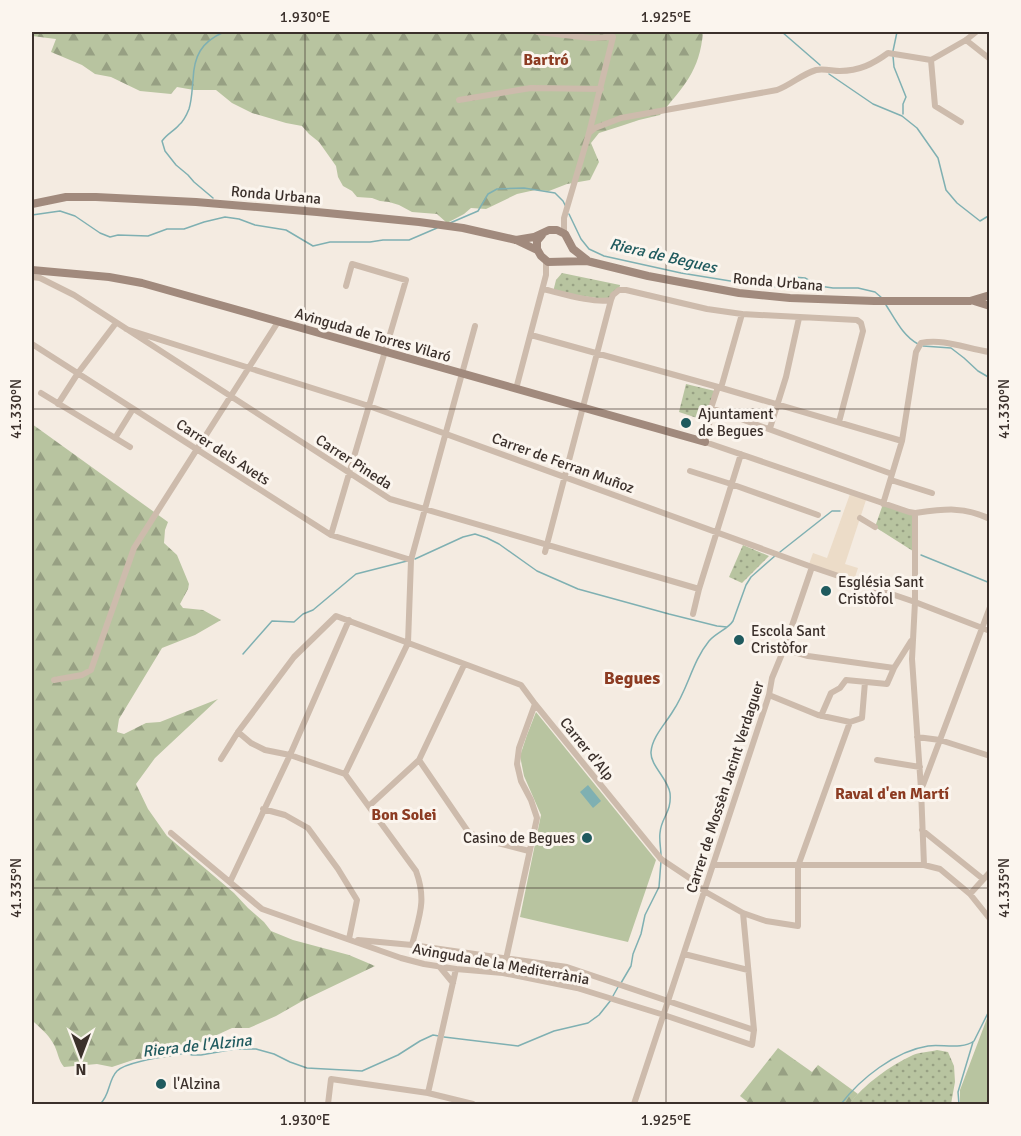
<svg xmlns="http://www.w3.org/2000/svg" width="1021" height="1136" font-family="Signika,sans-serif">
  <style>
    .green { fill: url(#green-dots) }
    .forest { fill: url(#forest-firs) }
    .pitch { fill: #b8c4a0 }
    .plaza { fill: #ecdcc8 }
    .water { fill: #7fb0b2 }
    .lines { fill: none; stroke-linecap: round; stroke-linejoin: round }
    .stream { stroke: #7fb0b2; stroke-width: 1.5 }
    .street { stroke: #cdbbac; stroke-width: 6 }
    .secondary { stroke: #a18a7d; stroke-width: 8 }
    .ticks { fill: none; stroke: #3b302b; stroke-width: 1.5; stroke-opacity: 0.45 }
    .poi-dot { fill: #1f5a5e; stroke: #fbf5ee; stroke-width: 2 }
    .labels { text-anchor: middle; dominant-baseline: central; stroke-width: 6; stroke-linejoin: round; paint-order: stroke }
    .street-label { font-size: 15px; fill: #3b302b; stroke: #fbf5ee }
    .poi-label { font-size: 15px; fill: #3b302b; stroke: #fbf5ee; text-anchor: start }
    .neighbourhood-label { font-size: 16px; font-weight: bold; fill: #8c3b22; stroke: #fbf5ee }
    .water-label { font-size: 16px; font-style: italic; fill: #1f5a5e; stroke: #fbf5ee }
    .quarter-label { font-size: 18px; font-weight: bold; fill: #8c3b22; stroke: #fbf5ee }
    .neatline { fill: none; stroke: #3b302b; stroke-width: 2 }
    .ticks-label { font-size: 15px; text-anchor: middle; fill: #3b302b }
  </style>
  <defs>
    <pattern id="green-dots" width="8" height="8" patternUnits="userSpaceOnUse" patternTransform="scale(1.5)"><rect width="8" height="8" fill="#b8c4a0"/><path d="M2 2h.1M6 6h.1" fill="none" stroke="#97a083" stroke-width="1.8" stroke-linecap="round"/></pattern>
    <pattern id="forest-firs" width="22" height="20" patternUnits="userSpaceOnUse" patternTransform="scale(1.5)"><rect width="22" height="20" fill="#b8c4a0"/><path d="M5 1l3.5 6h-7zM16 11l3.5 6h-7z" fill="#97a083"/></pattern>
  </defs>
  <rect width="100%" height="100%" fill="#f4ebe1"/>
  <path class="green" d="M562 273 620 285 619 290 611 300 553 292 556 280Z
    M686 384 715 391 706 421 679 412Z
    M883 504 916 514V553L875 527Z
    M743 545 769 556 742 583 729 577Z
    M937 1050 948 1052 954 1066 955 1082 951 1104H849C865 1084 889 1066 913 1055 920 1052 929 1052 937 1050Z"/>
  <path class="forest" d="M32 32H703C700 71 683 87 660 115L639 120 621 126 599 133 591 143 599 162 590 180 567 184 549 191 535 190 517 194 486 209 471 208 464 214 447 223 437 214 412 212 399 205 389 202 380 201 372 198 357 197 352 191 343 186 338 177 336 166 319 142 309 134 302 126 286 123 252 113 232 103 216 90H194L177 87 171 94 140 91 111 77 95 74 82 65 51 52 56 39 32 36Z
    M32 424 168 522 165 530 164 543 177 555 189 584 188 589 180 604 183 608 203 610 221 620 195 635 162 648 119 719 117 732 124 734 146 723 160 722 218 699 155 758 136 784 148 809 167 836 234 893 248 908 264 922 271 931 293 940 349 955 375 966 304 1000 276 1016 249 1028H232L169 1057 136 1059 112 1067 97 1064 64 1067C58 1060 58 1051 53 1043 48 1034 39 1027 32 1020Z
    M778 1048 812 1072 818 1065 858 1094 849 1104H750L740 1096Z"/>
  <path class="pitch" d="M536 712 656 860 628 942 520 917 541 815 524 776 520 756 527 735Z
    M989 1013V1104H960V1090Z"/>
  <path class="plaza" d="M850 494 866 500 845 564 858 568 854 580 809 564 813 553 827 558Z"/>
  <path class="water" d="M588 785 601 801 593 808 580 792Z"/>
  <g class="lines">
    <path class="stream" d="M782 32 820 65
      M893 51 897 32
      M893 56 894 67 906 97 903 104V114
      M829 74 873 104 902 116 917 128 938 158 946 190 957 203 980 221 990 215
      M213 198 194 182 188 175 176 165 165 151 162 141C167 134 174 131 179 125 184 121 187 114 189 109 192 99 192 90 193 80 194 56 201 42 224 32
      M569 214 581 239 589 249 604 256 681 273 755 285 774 287 794 277 805 278 819 286 833 288H858L875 292 882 298
      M32 215 60 211 75 216 100 233 110 237 118 235 148 236 167 229H184L204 222 225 217 239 219 255 225 286 230 313 246 330 242H370L383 240H409L437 228
      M450 223 478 211 488 194 497 189 524 188 555 193 563 201 566 207
      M886 305C895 319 903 336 918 344
      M923 346 951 348 964 358 978 371 990 378
      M780 552 832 511H840
      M921 555 990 583
      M415 559 463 537 475 534 487 538 499 544 537 571 578 589 669 614 717 626 727 627
      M243 654 272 621 294 622 303 614 313 610 356 574 407 561
      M661 856C661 849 659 840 660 833 661 817 672 813 670 793 668 779 650 765 651 752 652 737 666 723 673 711 688 689 692 662 709 641 716 633 728 629 733 621L746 585 751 577 776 555
      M621 983 631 966 633 954 641 934 645 915 659 887 661 861
      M613 996 618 987
      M444 1037 518 1046 554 1031 588 1023 599 1015 611 1000
      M100 1104C110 1096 108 1080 117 1071 127 1061 171 1056 186 1053L192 1055H201L235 1049H256L274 1054 290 1062 307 1068 362 1071 398 1055 420 1041 433 1035 439 1036
      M841 1104C860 1079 895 1051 928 1046 942 1044 962 1050 974 1041L990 1009
      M959 1104 958 1092 973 1042"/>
    <path class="street" d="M538 32 591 38 613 37 589 133 564 218V234
      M966 40 990 59
      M931 60 935 106 961 122
      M459 100 531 88 601 89
      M589 133 595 128 621 118 777 90C791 85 802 74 816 70 824 68 832 71 840 71 859 71 873 64 888 53L931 60 966 40 976 32
      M32 277 40 278 74 295 390 499 699 589
      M543 289C560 293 595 304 611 300
      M126 329 369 406 812 567 915 602 990 631
      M531 335 718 387 902 441
      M32 344 331 535 411 560
      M718 387 710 411 709 426 705 442 909 512 915 513C944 509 963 506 990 519
      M721 388 742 314
      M516 389 546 275V261
      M41 393 130 447
      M58 404 78 373 116 323
      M711 408 892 474
      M770 428 786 377 799 318
      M115 438 133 409
      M690 471 731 484 818 515
      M891 480 932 493
      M883 504 902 441 916 352 921 343C944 338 967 349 990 352
      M915 513V602L912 659 921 789 924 865
      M860 518 875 527
      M331 535 406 280 352 264 346 286
      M545 552 611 300 613 295 619 290H626L707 309 742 314 857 320 861 323 863 331 839 422
      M693 614 699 589 741 454
      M784 649 808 656 894 668 911 641
      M54 680 82 675 91 670 134 548 278 322
      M769 695 818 715 850 722 862 718 865 682
      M821 716 831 693 840 688 846 680 887 684 894 668
      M238 732 251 743 265 750 290 755 345 774 416 871C427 901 419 916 412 945
      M917 737 940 740 990 756
      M221 759 238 732 294 657 336 616 521 685 535 704 661 859 691 879 704 891 743 913 766 921 798 926V866L850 722
      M419 760 469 833 498 843 529 851
      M877 760 920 767
      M345 774 408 643 411 560 475 326
      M923 785 990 607
      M369 806 419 760 464 665
      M263 809 285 815 308 828 338 869 357 900 349 939
      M922 830 983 879
      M171 833 262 909 401 958 424 964 456 969 503 973 577 988 664 1015 752 1045 754 1030 743 913
      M713 865H924L940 869 970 894 990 919
      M230 882 290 755 349 620
      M970 894 990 872
      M358 940 412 945 567 967 754 1030
      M684 954 748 970
      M439 966 453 983
      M503 973 537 818 531 800 521 781 517 764 519 748 535 704
      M428 1093 456 969
      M328 1104 331 1079 428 1093 473 1104
      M634 1104 769 695 772 678 784 649 812 567"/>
    <path class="secondary" d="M32 204 66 197H96L196 202 317 212 419 222 463 228 516 240 537 250
      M542 235 537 241V249L541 256 548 262 587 261 648 276 739 293 790 298 874 301H970L990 295
      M516 240 534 237 549 230H557L565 234 573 249 587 260
      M32 270 109 277 142 283 705 442
      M974 301 990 306"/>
  </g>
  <path class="ticks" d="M305 32V1104M666 32V1104M32 409H990M32 888H990"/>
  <g class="poi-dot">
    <circle cx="686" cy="423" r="6"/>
    <circle cx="826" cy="591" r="6"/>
    <circle cx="739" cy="640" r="6"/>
    <circle cx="587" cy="838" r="6"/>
    <circle cx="161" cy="1084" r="6"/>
  </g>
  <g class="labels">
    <g class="street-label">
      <text transform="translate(276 195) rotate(5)">Ronda Urbana</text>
      <text transform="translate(778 282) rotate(5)">Ronda Urbana</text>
      <text transform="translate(373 335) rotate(16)">Avinguda de Torres Vilaró</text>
      <text transform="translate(223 452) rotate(33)">Carrer dels Avets</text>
      <text transform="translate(354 462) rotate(33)">Carrer Pineda</text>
      <text transform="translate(563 463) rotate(20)">Carrer de Ferran Muñoz</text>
      <text transform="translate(587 749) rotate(51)">Carrer d'Alp</text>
      <text transform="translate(725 787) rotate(-72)">Carrer de Mossèn Jacint Verdaguer</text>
      <text transform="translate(501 964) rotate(10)">Avinguda de la Mediterrània</text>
    </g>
    <g class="poi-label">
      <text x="698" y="414">Ajuntament<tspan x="698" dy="17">de Begues</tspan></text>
      <text x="838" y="582">Església Sant<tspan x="838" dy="17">Cristòfol</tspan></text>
      <text x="751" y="631">Escola Sant<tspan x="751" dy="17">Cristòfor</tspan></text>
      <text x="575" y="838" text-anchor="end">Casino de Begues</text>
      <text x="173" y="1084">l'Alzina</text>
    </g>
    <g class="neighbourhood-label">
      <text x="546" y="60">Bartró</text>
      <text x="892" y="794">Raval d'en Martí</text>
      <text x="404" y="815">Bon Solei</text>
    </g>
    <g class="water-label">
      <text transform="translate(663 256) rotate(13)">Riera de Begues</text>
      <text transform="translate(197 1046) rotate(-6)">Riera de l'Alzina</text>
    </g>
    <g class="quarter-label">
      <text x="632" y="678">Begues</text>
    </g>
  </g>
  <rect width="1021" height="1136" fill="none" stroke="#fbf5ee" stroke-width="66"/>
  <g transform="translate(81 1055) rotate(180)" stroke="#fbf5ee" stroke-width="4.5" paint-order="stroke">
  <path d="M0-4.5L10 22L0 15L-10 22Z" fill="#3b302b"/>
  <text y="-9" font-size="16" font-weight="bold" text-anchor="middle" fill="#3b302b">N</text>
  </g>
  <rect x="33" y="33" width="955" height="1070" class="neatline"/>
  <g class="ticks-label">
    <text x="305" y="22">1.930°E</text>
    <text x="666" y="22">1.925°E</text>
    <text transform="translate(1004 409) rotate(-90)" y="5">41.330°N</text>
    <text transform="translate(16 409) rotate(-90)" y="5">41.330°N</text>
    <text transform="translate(1004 888) rotate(-90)" y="5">41.335°N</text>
    <text transform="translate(16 888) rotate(-90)" y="5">41.335°N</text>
    <text x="305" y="1125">1.930°E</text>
    <text x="666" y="1125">1.925°E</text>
  </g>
</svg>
